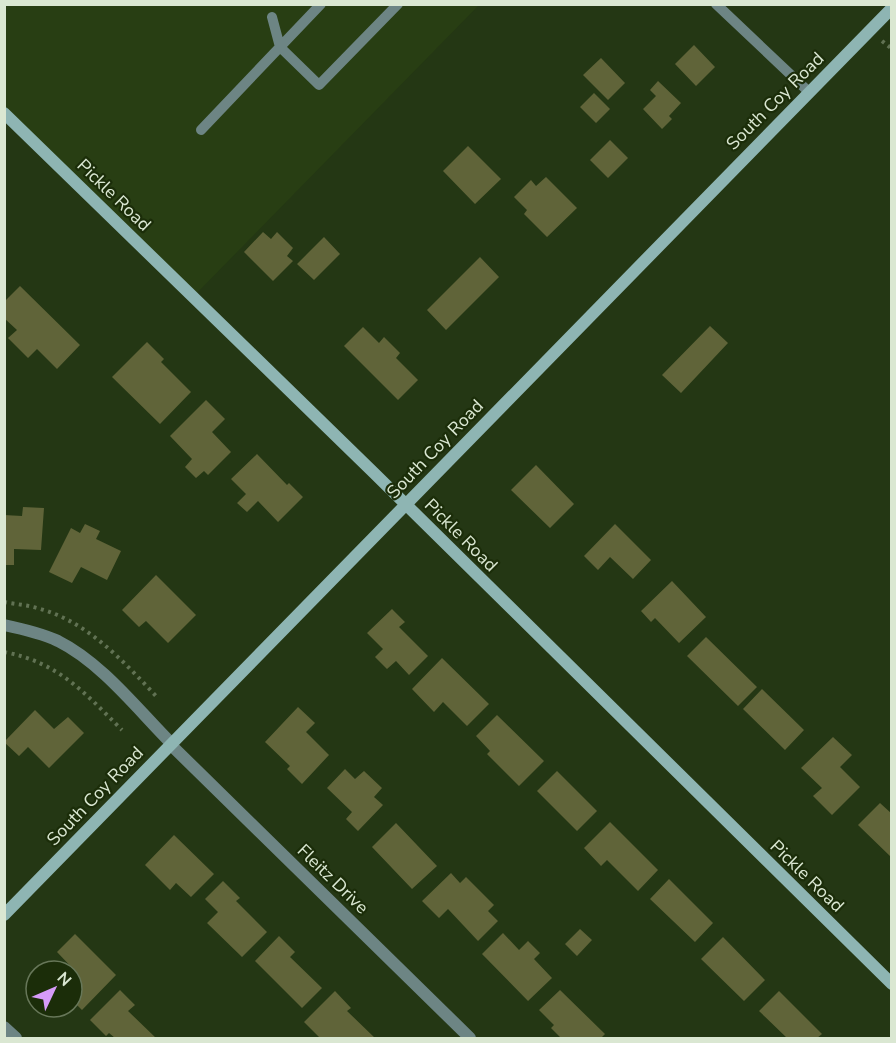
<svg xmlns="http://www.w3.org/2000/svg" width="896" height="1043" font-family="'Nunito Sans',sans-serif">
  <style>
    .built { fill: #283e13 }
    .building { fill: #606439 }
    .lines { fill: none; stroke-linecap: round; stroke-linejoin: round }
    .path { stroke: #617253; stroke-width: 4; stroke-dasharray: 3 4.5; stroke-linecap: butt }
    .lane { stroke: #6d8584; stroke-width: 10 }
    .street { stroke: #6d8584; stroke-width: 12 }
    .secondary { stroke: #8eb5b3; stroke-width: 12 }
    .labels { text-anchor: middle; dominant-baseline: central; stroke-width: 4.5; stroke-linejoin: round; paint-order: stroke }
    .street-label { font-size: 18px; fill: #dae7d2; stroke: #1b2d09 }
  </style>
  <rect width="100%" height="100%" fill="#243714"/>
  <path class="built" d="M4 5H479L193 297 5 113Z"/>
  <path class="building" d="M694 45 715 67 696 86 675 64Z
    M601 58 625 83 608 100 583 75Z
    M658 81 681 103 669 116 672 119 662 129 643 109 656 96 650 90Z
    M594 93 610 109 596 123 580 107Z
    M610 140 628 158 608 178 590 160Z
    M468 146 501 179 475 204 443 171Z
    M546 177 577 208 547 237 524 214 527 210 514 197 531 180 536 186Z
    M263 232 271 239 277 232 293 248 287 256 293 261 273 281 244 252Z
    M324 237 340 254 314 280 297 264Z
    M480 257 499 277 446 330 427 310Z
    M20 286 80 345 57 369 37 349 28 358 8 338 17 330 4 318V302Z
    M710 326 728 343 681 393 662 375Z
    M363 327 379 343 384 337 400 353 396 358 418 380 398 400 344 346Z
    M147 342 164 359 161 362 191 392 160 424 112 377Z
    M206 400 225 419 212 432 231 452 208 475 204 471 196 478 185 467 192 459 170 436Z
    M257 454 287 485 289 483 303 497 278 522 258 501 247 512 237 503 246 494 231 479Z
    M536 465 574 504 550 528 511 490Z
    M23 507 44 508 41 550 14 549V565H4V515L22 516Z
    M85 524 100 531 96 539 121 551 107 580 81 567 72 583 49 572 71 528 80 533Z
    M615 524 651 560 633 579 610 557 598 570 584 556Z
    M156 575 196 615 168 643 146 621 139 627 122 610Z
    M672 581 706 617 679 643 655 618 651 622 641 611Z
    M392 609 405 622 399 627 428 656 409 675 396 661 387 669 375 657 383 649 367 633Z
    M706 637 757 687 738 706 687 656Z
    M442 658 489 704 467 726 443 702 434 712 412 689Z
    M762 689 804 730 785 750 743 709Z
    M298 707 315 723 306 732 329 755 302 784 287 769 290 766 265 742Z
    M35 710 54 729 68 717 84 733 49 768 28 747 19 756 4 742Z
    M497 715 544 761 519 786 487 754 490 751 476 736Z
    M833 737 852 755 840 767 860 787 832 815 813 796 822 788 801 768Z
    M345 769 355 779 364 771 382 788 374 797 383 805 358 831 346 819 352 812 327 788Z
    M557 771 597 811 577 831 537 791Z
    M880 803 892 814V858L858 825Z
    M610 822 658 870 638 891 607 860 601 866 584 848Z
    M396 823 437 866 412 889 372 847Z
    M174 835 214 874 191 897 176 883 170 890 145 865Z
    M451 873 460 883 466 877 494 905 488 911 498 921 478 941 448 909 439 918 422 901Z
    M669 879 713 923 695 942 650 899Z
    M223 881 240 898 236 901 267 932 242 957 207 923 218 912 205 899Z
    M580 929 592 940 577 956 565 944Z
    M503 933 519 950 528 941 540 953 534 959 552 978 528 1001 482 954Z
    M75 934 116 975 82 1010 72 1000V980L78 974 57 952Z
    M279 936 295 952 290 957 322 988 302 1008 255 961Z
    M723 937 765 980 744 1001 701 959Z
    M120 990 135 1005 128 1011 156 1038H115L109 1033 106 1036 90 1020Z
    M560 990 605 1034 601 1038H561L551 1028 554 1025 539 1010Z
    M335 991 351 1008 347 1011 375 1038H320L304 1022Z
    M779 991 822 1034 817 1038H787L759 1011Z"/>
  <g class="lines">
    <path class="path" d="M882 41 892 49
      M4 602C15 604 26 605 37 608 87 621 122 660 156 696
      M4 652C58 662 85 693 122 730"/>
    <path class="lane" d="M716 4 809 92
      M272 17 280 47 319 85 398 4
      M201 130 321 4"/>
    <path class="street" d="M4 625C23 629 41 633 58 641 102 663 138 710 172 744
      M171 745 470 1038
      M4 1027 16 1038"/>
    <path class="secondary" d="M4 113 374 473 892 984
      M4 915 892 8"/>
  </g>
  <g class="labels">
    <g class="street-label">
      <text transform="translate(775 101) rotate(-45)">South Coy Road</text>
      <text transform="translate(114 195) rotate(44)">Pickle Road</text>
      <text transform="translate(435 449) rotate(-46)">South Coy Road</text>
      <text transform="translate(461 535) rotate(45)">Pickle Road</text>
      <text transform="translate(95 796) rotate(-46)">South Coy Road</text>
      <text transform="translate(807 876) rotate(44)">Pickle Road</text>
      <text transform="translate(333 879) rotate(44)">Fleitz Drive</text>
    </g>
  </g>
  <rect width="896" height="1043" fill="none" stroke="#dae7d2" stroke-width="12"/>
  <g transform="translate(54 989) rotate(46)"><circle r="28" fill="#1b2d09" stroke="#677759" stroke-width="1.5"/>
  <path d="M0-4.5L10 22L0 15L-10 22Z" fill="#d69bf9"/>
  <text y="-9" font-size="16" font-weight="bold" text-anchor="middle" fill="#dae7d2">N</text>
  </g>
</svg>
